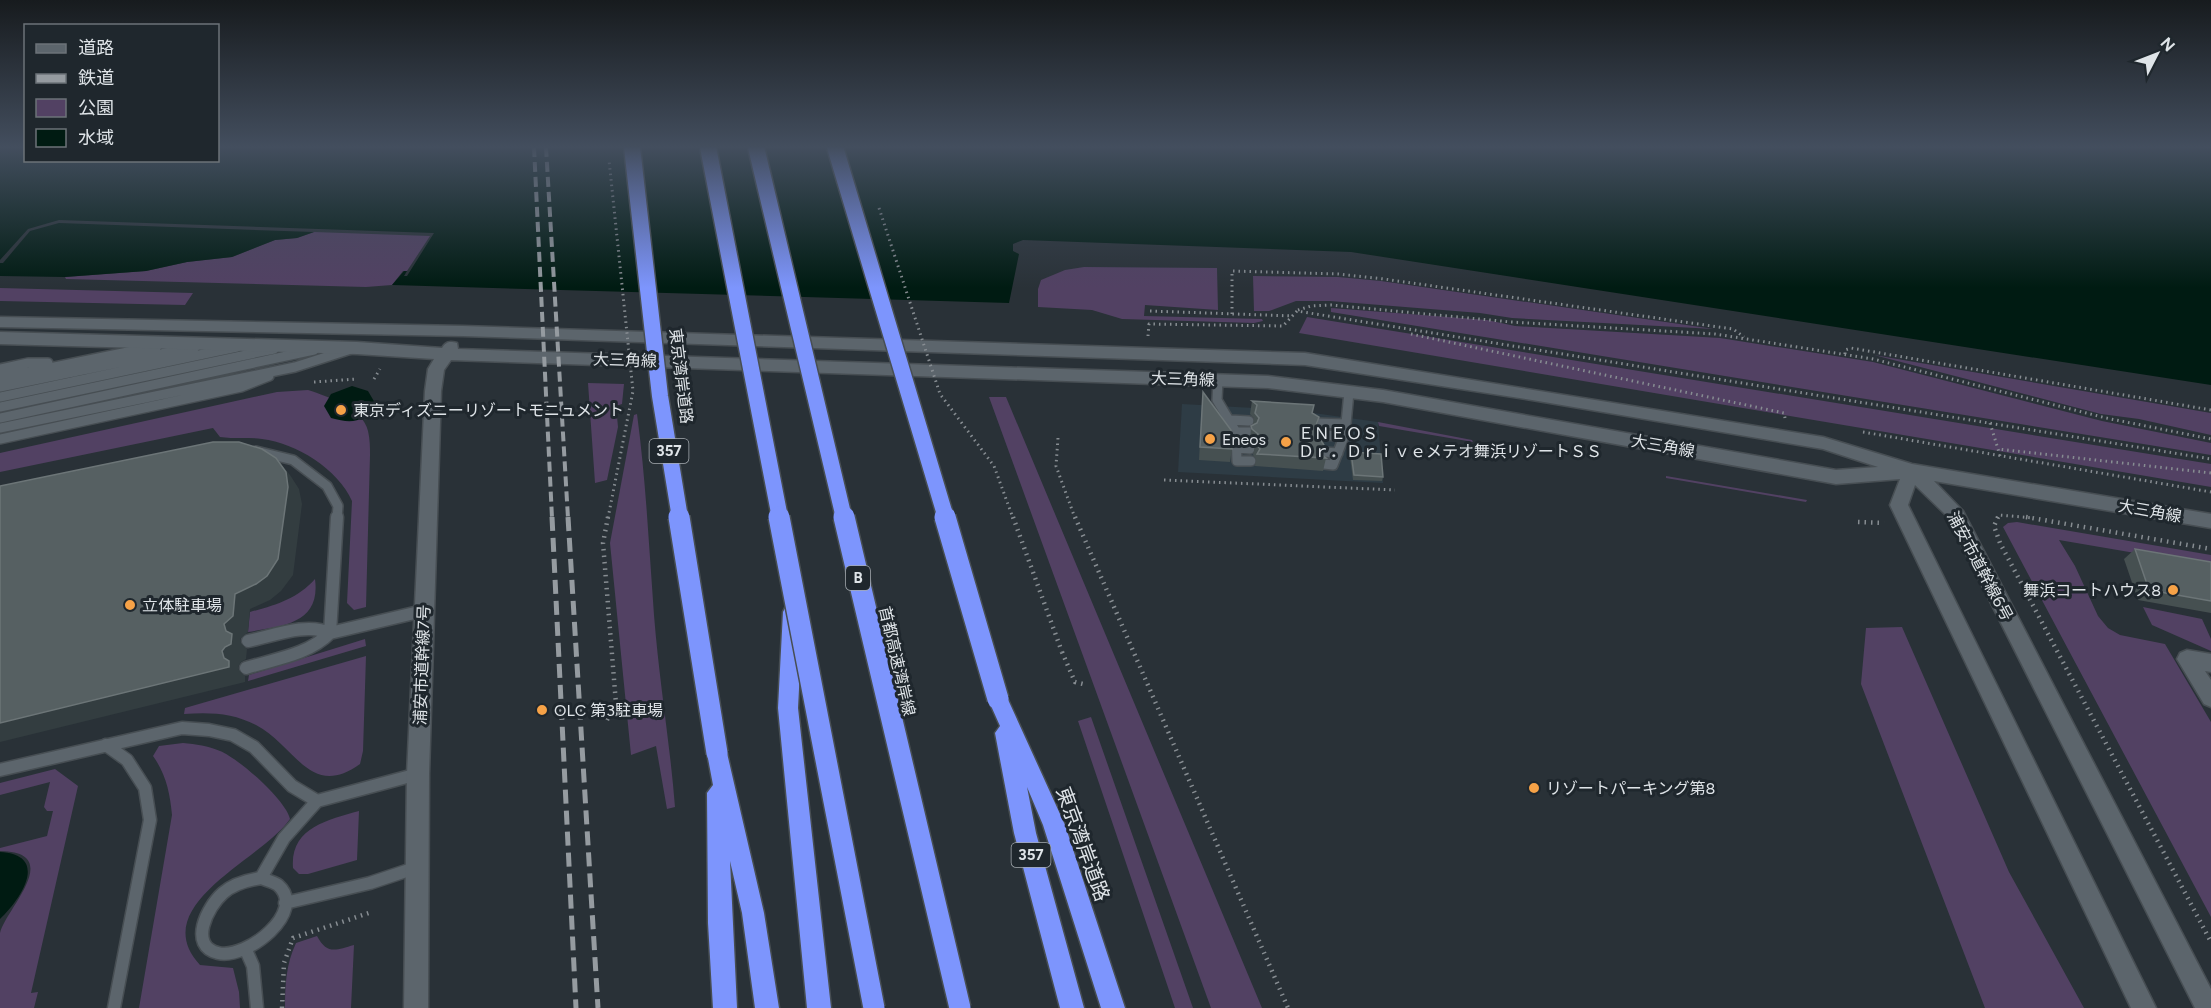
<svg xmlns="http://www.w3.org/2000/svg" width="2211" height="1008" font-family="Figtree,'Noto Sans JP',sans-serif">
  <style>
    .built { fill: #2e3c45 }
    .green { fill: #524163 }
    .water { fill: #001b12 }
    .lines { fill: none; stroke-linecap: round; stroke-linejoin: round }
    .river { fill: #001b12; fill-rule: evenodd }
    .lane-far1-casing { stroke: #474e53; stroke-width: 12 }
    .lane-casing { stroke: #474e53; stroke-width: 15 }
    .street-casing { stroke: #474e53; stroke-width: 3 }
    .secondary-casing { stroke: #474e53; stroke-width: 3 }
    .highway-casing { stroke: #474e53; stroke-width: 3 }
    .path-far1 { stroke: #878d92; stroke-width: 3; stroke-dasharray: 1.5 4; stroke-linecap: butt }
    .path { stroke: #878d92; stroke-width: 4.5; stroke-dasharray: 1.5 5; stroke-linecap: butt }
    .lane-far1 { stroke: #5c656c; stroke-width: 9 }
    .lane { stroke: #5c656c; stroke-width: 12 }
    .street { fill: #5c656c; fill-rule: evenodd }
    .secondary { fill: #5c656c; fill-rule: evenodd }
    .highway { fill: #7d95fd; fill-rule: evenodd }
    .rail-far1 { stroke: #959ba0; stroke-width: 4; stroke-dasharray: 10 5; stroke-linecap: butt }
    .rail { stroke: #959ba0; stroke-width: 5; stroke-dasharray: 14 7; stroke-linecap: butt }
    .highway-bridge-far1-casing { stroke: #474e53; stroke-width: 19; stroke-linecap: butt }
    .highway-bridge-casing { stroke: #474e53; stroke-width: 24; stroke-linecap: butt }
    .path-bridge-far1 { stroke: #878d92; stroke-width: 3; stroke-dasharray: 1.5 4; stroke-linecap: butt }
    .path-bridge { stroke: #878d92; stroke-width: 4.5; stroke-dasharray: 1.5 5; stroke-linecap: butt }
    .highway-bridge-far1 { stroke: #7d95fd; stroke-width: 16 }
    .highway-bridge { stroke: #7d95fd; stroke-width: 21 }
    .wall { fill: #465051 }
    .shaded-wall { fill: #333d40 }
    .building { fill: #566062; stroke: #6c7577; stroke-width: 1.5 }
    .poi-dot { fill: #f6a247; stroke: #1f272d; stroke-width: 2 }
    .labels { text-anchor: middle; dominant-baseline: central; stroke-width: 6; stroke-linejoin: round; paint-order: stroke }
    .shield { fill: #1f272d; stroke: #a5abb0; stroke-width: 1.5 }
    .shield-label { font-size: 15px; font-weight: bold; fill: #dfe4e8 }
    .street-label { font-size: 16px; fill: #dfe4e8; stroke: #1f272d }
    .poi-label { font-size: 16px; fill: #dfe4e8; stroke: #1f272d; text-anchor: start }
    .near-street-label { font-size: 20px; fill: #dfe4e8; stroke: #1f272d }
  </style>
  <rect width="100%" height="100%" fill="#293137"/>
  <path class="built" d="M1182 404 1292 410 1378 422 1383 483 1178 472Z"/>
  <path class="green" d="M314 232 430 236 407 271H403L392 285 366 287 66 279 65 277 146 271 187 262 232 257 275 240 297 238Z
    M1084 267 1217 268 1218 310 1145 305 1144 316 1262 319 1263 321 1254 323 1122 319 1092 310 1038 307V289L1041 280 1065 270Z
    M1253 276 1338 277 1381 281 1714 329 1512 318 1480 313 1330 301H1296L1269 311H1254Z
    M0 288 193 293 185 305 0 301Z
    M1331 308 1487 320 1515 326 1720 338 1873 362 2102 421 2211 443V455L1331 312Z
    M1307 317 2211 464V487L1299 333Z
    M1874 355 2211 413V435L2139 419 2101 414Z
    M588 383 624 384 622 404 616 406 618 427 607 480 595 483Z
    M308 390C329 397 363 408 368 431 370 439 370 448 370 455L366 607 354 610 347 603 352 501C338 469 296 443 262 439 248 437 234 439 220 437L213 428 0 472V453L277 392Z
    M989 397H1006L1262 1008H1211Z
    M637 414C646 481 649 548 654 615 659 680 670 743 675 807L667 809 656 746 631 755 610 543 634 415Z
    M1378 422 1472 440 1473 442 1379 426Z
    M1666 476 1807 500 1806 502 1666 478Z
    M2017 522 2211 555V566L2059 540 2075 566 2098 616 2108 628 2120 635 2165 644 2211 722V917L2003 527 2008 523Z
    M315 579C321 624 282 626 248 632L250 612C276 605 297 599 315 579Z
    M2143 607 2202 619 2211 639V651L2152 625Z
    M1902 627 2009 872 2084 1008H1985L1861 684 1866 628Z
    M365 639 366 646 248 681 249 675Z
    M366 656 363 751 360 764C310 800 295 745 256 725 233 713 210 712 184 714L185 708Z
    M1091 717 1193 1008H1175L1078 721Z
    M183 743C196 744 208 746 220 751 238 758 286 800 290 819 262 860 145 905 200 965L233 968 239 992 240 1008H139L172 815C170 793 166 774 153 756L159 746Z
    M55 769 78 786 31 993 38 992 34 1008H0C0 989 0 950 0 933 5 910 66 852 0 851V848L47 836 53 811H47L44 807 50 782 0 795V783Z
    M359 811 357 860 308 874H299L293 868C290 828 327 820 359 811Z
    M317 936C327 955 336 950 354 945L351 1008H285C285 985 286 964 296 943Z"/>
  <path class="water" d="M0 147H25L26 160H218V147H2211V385L1351 252 1023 240 1013 244V251L1019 254 1009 303 392 285 404 271H407L404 276H407L434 233 59 220 28 229 0 260Z
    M59 223 314 232 297 238 275 240 232 257 187 262 146 271 65 277 0 276V263H3L30 231Z
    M0 852C51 855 20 900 0 919Z"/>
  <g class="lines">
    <path class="river" d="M352 386 368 391 375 403C364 423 352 424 331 418L324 406 331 394Z"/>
    <defs>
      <path id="lane-far1" d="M0 369 28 363H48
        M0 378 157 346
        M1218 380 1217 400 1236 432 1237 461H1251
        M0 387 195 347
        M0 397 237 347
        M0 407 274 349
        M0 418 314 350
        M1231 420 1249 421
        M1316 423 1346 424
        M0 428 295 367 351 349
        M1236 432H1250
        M1320 435 1344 436
        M0 439 241 387 269 376
        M1237 448 1250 449
        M256 451 293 460 327 486 338 506 337 518
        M1324 452 1338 453
        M1324 464 1333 465 1345 434 1349 392"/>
      <path id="lane" d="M248 641C273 636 306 622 330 633L337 517
        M246 668C275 659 308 655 330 633L423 611
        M106 745 127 760 145 788 150 820 114 1008
        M0 770 182 728 209 730 233 735 254 747 292 786 317 801 418 774
        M261 878C266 880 274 882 278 885 308 911 247 960 218 953 188 946 207 907 223 893 233 884 248 880 261 878Z
        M261 878 284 838 317 801
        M285 903 370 883 418 867
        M246 950 253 966 257 1008"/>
      <path id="street" d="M2187 650 2211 654V672L2205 671 2211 680V707L2204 704 2177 659 2180 653Z"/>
      <path id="secondary" d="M0 317 463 326 1305 353 1823 437 1912 464 2211 514V528L1934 481 1963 511 2211 989V1008H2195L1947 516 1915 485 1908 505 2156 1008H2131L1890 505 1900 479 1836 484 1383 402 1268 388 451 360 444 370 441 391 429 774 428 1008H404L407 774 425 391 428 369 434 359 357 354 0 344V332L357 342 442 348C446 342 449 341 457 343L458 349 1268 376 1383 390 1836 470 1878 467 1823 449 1532 400 1305 365 463 336 0 327Z"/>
      <path id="highway" d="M793 604 800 606 803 612 798 708 831 1008H807L778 708 783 612 786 606Z
        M998 690 1005 693 1065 825 1125 1008H1101L1043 825 1027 787 1036 833 1084 1008H1060L1014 833 995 733 1000 726 988 699 991 693Z
        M717 743 724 746 727 753 764 913 779 1008H755L742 913 730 861 737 1008H713L708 923 707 793 713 785 707 753 710 746Z"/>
    </defs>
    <use href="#lane-far1" class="lane-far1-casing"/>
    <use href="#lane" class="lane-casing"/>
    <use href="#street" class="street-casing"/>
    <use href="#secondary" class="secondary-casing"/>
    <use href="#highway" class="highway-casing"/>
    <path class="path-far1" d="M1298 310 1311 306 1331 305 1511 322 1715 334 1873 359 2106 418 2211 439
      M1150 311 1293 316
      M1232 314V271L1338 274 1384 279 1733 329 1744 337
      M1411 334 1784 413 1785 418
      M1148 336 1149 324 1283 326 1297 311 2211 459
      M1845 354V350L1851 348 2211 410
      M374 379 380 369
      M314 382 357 379
      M1990 423 1998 449
      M1863 432 2211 492
      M1058 438 1056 466 1075 518
      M2000 456 1998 449 2211 473
      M1164 480 1395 490
      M1997 518 1999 515 2034 518"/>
    <path class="path" d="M1075 517 1288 1008
      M1998 517 1994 526 2000 543 2211 942
      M2026 517 2211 549
      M1858 522 1884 523
      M1062 652 1075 682 1087 685
      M607 720 616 704
      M282 1008 284 963 293 938 369 913"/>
    <use href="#lane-far1" class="lane-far1"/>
    <use href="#lane" class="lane"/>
    <use href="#street" class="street"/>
    <use href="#secondary" class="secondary"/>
    <use href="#highway" class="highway"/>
    <path class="rail-far1" d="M534 147 552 518
      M546 147 568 518"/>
    <path class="rail" d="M552 517 576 1008
      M568 517 598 1008"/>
    <defs>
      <path id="highway-bridge-far1" d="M632 147 660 396 680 518
        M708 147 780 518
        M756 147 844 518
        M835 147 946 518"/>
      <path id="highway-bridge" d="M679 517 717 753
        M779 517 874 1008
        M844 517 960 1008
        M945 517 998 699"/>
    </defs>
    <use href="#highway-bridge-far1" class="highway-bridge-far1-casing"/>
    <use href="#highway-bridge" class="highway-bridge-casing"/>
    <path class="path-bridge-far1" d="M879 208 940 394 994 466 1013 518
      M608 518 633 391 609 160"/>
    <path class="path-bridge" d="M608 517 603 543 616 704
      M1013 517 1062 652"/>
    <use href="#highway-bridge-far1" class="highway-bridge-far1"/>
    <use href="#highway-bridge" class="highway-bridge"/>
  </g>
  <path class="wall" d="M1252 401 1313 413 1319 417 1317 425 1326 432 1322 454 1326 458 1323 471 1255 466 1256 459 1253 455 1255 446 1250 442 1251 426 1253 425 1254 418 1250 414Z
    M1202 405 1232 449 1230 462 1199 460Z
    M1351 452 1383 477 1382 481 1353 480 1350 457Z
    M2135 549 2211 562V613L2138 600 2124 559Z"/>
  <path class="shaded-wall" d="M1326 432 1323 445 1320 439Z
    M276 458 290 475 299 489 302 504 293 575 281 591 270 600 250 609 248 632 240 639 241 643 247 649 246 659 241 662 238 667 239 670 245 676V682L0 742V723L224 658 222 651 224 624 235 594Z"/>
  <path class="building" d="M1203 392 1231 430 1232 449 1200 447Z
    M1252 401 1314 405 1312 413 1319 417 1316 425 1325 429 1326 432 1320 439 1324 445 1320 453 1326 458 1257 454 1260 449 1255 442 1258 434 1252 429 1251 426 1257 423 1259 418 1255 413 1257 405Z
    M213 442H239L262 449 276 458 286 472 288 487 278 559 267 576 256 584 235 594 233 616 224 624 226 631 232 634 231 644 225 647 222 651 224 658 229 661V667L0 723V486Z
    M1351 452 1381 454 1383 477 1354 475Z
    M2135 549 2211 562V601L2149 590Z"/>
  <linearGradient id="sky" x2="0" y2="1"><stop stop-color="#171b1e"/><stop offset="0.51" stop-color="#434e5e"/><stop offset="1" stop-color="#434e5e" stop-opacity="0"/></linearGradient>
  <rect width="2211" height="288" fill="url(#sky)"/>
  <g class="poi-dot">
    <circle cx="341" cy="410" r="6"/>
    <circle cx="1210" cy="439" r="6"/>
    <circle cx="1286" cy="442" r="6"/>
    <circle cx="2173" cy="590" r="6"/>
    <circle cx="130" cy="605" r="6"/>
    <circle cx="542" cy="710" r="6"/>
    <circle cx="1534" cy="788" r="6"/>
  </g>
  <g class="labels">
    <g class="shield">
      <rect x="649.5" y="439" width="39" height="24" rx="4.5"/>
      <rect x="846" y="566" width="24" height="24" rx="4.5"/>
      <rect x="1011.5" y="843" width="39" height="24" rx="4.5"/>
    </g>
    <g class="shield-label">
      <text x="669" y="451">357</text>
      <text x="858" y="578">B</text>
      <text x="1031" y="855">357</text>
    </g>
    <g class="street-label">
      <text transform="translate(625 360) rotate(2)">大三角線</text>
      <text transform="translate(681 376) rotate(83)">東京湾岸道路</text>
      <text transform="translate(1183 379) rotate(2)">大三角線</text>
      <text transform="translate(1663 446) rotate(10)">大三角線</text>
      <text transform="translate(2150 511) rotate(10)">大三角線</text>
      <text transform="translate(1980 566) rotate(62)">浦安市道幹線6号</text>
      <text transform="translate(897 661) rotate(77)">首都高速湾岸線</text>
      <text transform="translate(422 665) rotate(-88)">浦安市道幹線7号</text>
    </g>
    <g class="poi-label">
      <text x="353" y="410">東京ディズニーリゾートモニュメント</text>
      <text x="1298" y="433">ＥＮＥＯＳ<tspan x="1298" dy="18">Ｄｒ．Ｄｒｉｖｅメテオ舞浜リゾートＳＳ</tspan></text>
      <text x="1222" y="439">Eneos</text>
      <text x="2161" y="590" text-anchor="end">舞浜コートハウス8</text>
      <text x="142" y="605">立体駐車場</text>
      <text x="554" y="710">OLC 第3駐車場</text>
      <text x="1546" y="788">リゾートパーキング第8</text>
    </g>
    <g class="near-street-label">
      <text transform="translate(1083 844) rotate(70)">東京湾岸道路</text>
    </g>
  </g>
  <rect x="24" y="24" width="195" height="138" fill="#1f272d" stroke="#6c7378" stroke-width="1.5"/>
  <rect x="36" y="44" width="30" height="9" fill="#5c656c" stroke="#6c7378" stroke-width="1.5"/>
  <text x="78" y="54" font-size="18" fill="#dfe4e8">道路</text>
  <rect x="36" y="74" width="30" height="9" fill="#959ba0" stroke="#6c7378" stroke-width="1.5"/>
  <text x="78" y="84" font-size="18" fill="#dfe4e8">鉄道</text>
  <rect x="36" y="99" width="30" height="18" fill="#524163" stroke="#6c7378" stroke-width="1.5"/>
  <text x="78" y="114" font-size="18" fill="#dfe4e8">公園</text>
  <rect x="36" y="129" width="30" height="18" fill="#001b12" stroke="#6c7378" stroke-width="1.5"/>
  <text x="78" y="144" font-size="18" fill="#dfe4e8">水域</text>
  <g transform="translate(2157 54) rotate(48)" stroke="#1f272d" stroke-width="4.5" paint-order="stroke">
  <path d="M0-4.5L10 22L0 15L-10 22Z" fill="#dfe4e8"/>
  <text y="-9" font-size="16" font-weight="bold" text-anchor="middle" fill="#dfe4e8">N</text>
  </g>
</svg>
